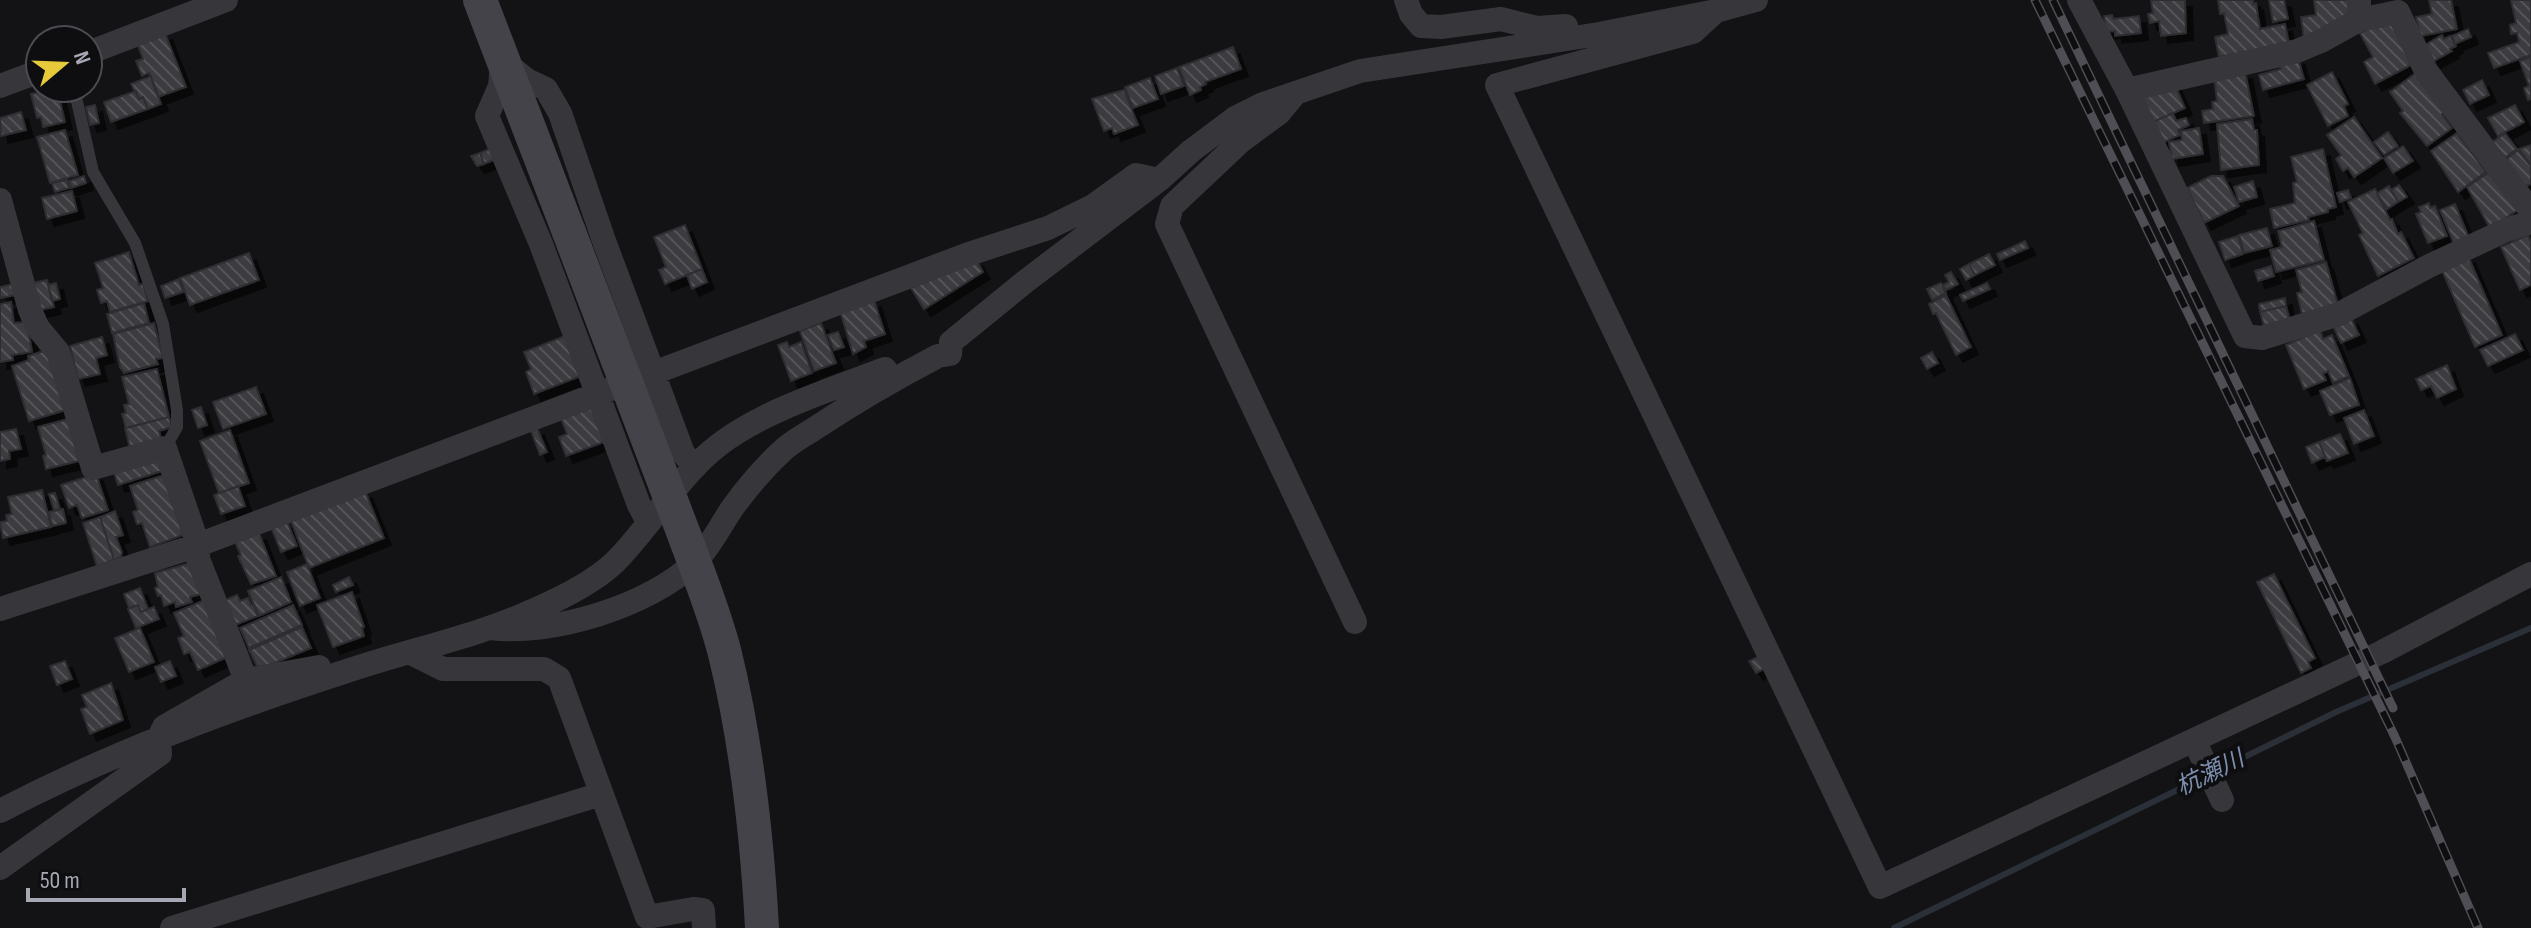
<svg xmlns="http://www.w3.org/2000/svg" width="2531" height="928" font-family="'Sofia Sans Condensed','Noto Sans JP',sans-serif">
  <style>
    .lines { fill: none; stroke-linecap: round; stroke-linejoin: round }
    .stream { stroke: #2a2f38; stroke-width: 6 }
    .building { fill: url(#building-back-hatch); stroke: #2e2d31; stroke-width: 2; filter: url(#shadow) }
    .lane { stroke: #36363b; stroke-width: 12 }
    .street { stroke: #36363b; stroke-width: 24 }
    .secondary { stroke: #434349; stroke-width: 34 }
    .rail-casing { stroke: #4e4e54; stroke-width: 9 }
    .rail { stroke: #0e0e10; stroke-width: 6; stroke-dasharray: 18; stroke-linecap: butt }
    .secondary-bridge { stroke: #434349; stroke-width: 34 }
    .labels { text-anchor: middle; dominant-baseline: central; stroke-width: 8; stroke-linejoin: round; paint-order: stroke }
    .water-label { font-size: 24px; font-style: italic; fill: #7e8fae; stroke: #0e0e10 }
  </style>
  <defs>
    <pattern id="building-back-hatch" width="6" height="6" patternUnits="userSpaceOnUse" patternTransform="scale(2)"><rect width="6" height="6" fill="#3b3b3f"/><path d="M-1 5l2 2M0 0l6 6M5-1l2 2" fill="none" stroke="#545458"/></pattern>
    <filter id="shadow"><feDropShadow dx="7" dy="7" stdDeviation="0" flood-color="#0009"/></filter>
  </defs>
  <rect width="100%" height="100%" fill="#131315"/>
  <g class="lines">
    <path class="stream" d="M2214 772 2336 712 2531 628
      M1894 928 2204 777"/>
  </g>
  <path class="building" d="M2151 0H2185L2186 33 2161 36 2159 21 2150 23 2148 14 2153 13Z
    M2218 0H2253V4L2256 3 2260 29 2285 24 2289 44 2219 57 2215 37 2228 34 2224 13 2220 14Z
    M2269 0H2284L2288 19 2273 22Z
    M2314 0H2349L2351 13 2304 39 2301 17 2316 15Z
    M2429 0H2451L2457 29 2420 36 2416 17 2432 14Z
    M2511 0H2531V55L2494 68 2488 53 2519 42 2517 33 2511 34 2510 25 2516 23Z
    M2112 15 2113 19 2139 16 2141 33 2115 36V31L2106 32 2104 16Z
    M2389 18 2413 64 2375 84 2364 62 2373 57 2360 33Z
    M2468 29 2471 37 2455 44 2452 36Z
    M165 33 186 87 158 97 149 73 142 76 136 61 143 59 137 43Z
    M2442 35 2444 39 2450 36 2456 46 2450 49 2452 51 2434 61 2425 45Z
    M1233 47 1241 69 1205 82 1206 84 1200 87 1201 90 1190 95 1179 67Z
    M2531 57V99L2528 100 2524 88 2529 86 2520 61Z
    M2298 58 2304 79 2263 90 2259 75 2281 69 2279 63Z
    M1177 68 1184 86 1161 94 1155 76Z
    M2245 72 2254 116 2204 123 2202 111 2213 109 2212 102 2217 101 2214 76Z
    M2332 72 2348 104 2344 106 2348 116 2328 126 2307 85Z
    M2416 73 2444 112 2442 114 2452 128 2427 146 2400 113 2403 111 2390 92Z
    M151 76 161 104 148 109 143 97 139 99 131 84Z
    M1150 78 1158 99 1133 108 1125 87Z
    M2482 80 2489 95 2470 104 2463 90Z
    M2174 83 2185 108 2153 122 2142 97Z
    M57 88 65 122 43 127 41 117 37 118 31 94Z
    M1124 90 1138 125 1114 134 1112 128 1104 131 1092 99Z
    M136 91 139 99 143 97 148 109 111 122 104 102Z
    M95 105 99 123 90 125 86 107Z
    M2515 105 2524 122 2498 136 2488 118Z
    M21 112 26 130 1 136 0 118Z
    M2173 113 2176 121 2186 118 2189 125 2178 130 2180 135 2162 143 2153 122Z
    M2354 117 2382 158 2354 177 2348 168 2343 171 2336 159 2341 155 2327 135Z
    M2252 119 2254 130H2257L2259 165 2221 170 2217 124Z
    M2199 128 2203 154 2172 159 2169 142 2182 140 2181 131Z
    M65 130 78 175 50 183 37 137Z
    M2388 132 2398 146 2384 155 2374 142Z
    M2457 133 2486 172 2458 192 2431 151Z
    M2505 133 2517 149 2502 160 2490 144Z
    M2531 145V165L2519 149Z
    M2403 146 2413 161 2393 173 2384 158Z
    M492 148 496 159 484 164 480 153Z
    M2323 149 2336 207 2328 209V212L2308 217 2309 220 2274 228 2270 209 2295 203 2293 183 2297 182 2291 157Z
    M2518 150 2531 166V184L2524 187 2504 161Z
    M480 153 484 164 477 166 471 156Z
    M2491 171 2518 210 2490 228 2467 187Z
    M84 176 86 183 71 188 69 181Z
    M2211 176H2223L2239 206 2204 223 2187 188Z
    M67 180 69 188 55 192 52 183Z
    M2253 181 2257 197 2239 202 2234 187Z
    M2399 185 2407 197 2398 202 2391 190Z
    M2389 186 2398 202 2387 209 2377 193Z
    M2375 189 2390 220 2392 219 2398 234 2401 232 2414 258 2378 276 2359 235 2363 233 2348 202Z
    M2348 190 2351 198 2340 202 2337 193Z
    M72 191 77 211 47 219 42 198Z
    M2429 203 2430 208 2435 206 2447 236 2428 243 2416 214 2421 212 2419 207Z
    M2455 204 2469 238 2454 244 2440 210Z
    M2314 221 2324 260 2276 272 2270 250 2282 247 2278 231Z
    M685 225 702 269 665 284 659 270 666 267 654 237Z
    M2267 228 2272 246 2244 253 2239 235Z
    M2528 235 2531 242V285L2520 290 2501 247Z
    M2238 236 2243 254 2225 260 2219 242Z
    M2025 241 2028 248 2000 260 1997 254Z
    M129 252 139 285 143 284 148 301 110 312 107 301 101 303 97 290 103 288 95 263Z
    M249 253 259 280 190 305 180 278Z
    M1989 254 1995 265 1975 275 1969 264Z
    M2468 256 2502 335 2475 347 2441 268Z
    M976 260 983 272 924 309 911 288Z
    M2326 262 2338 305 2302 314 2297 293 2302 292 2296 270Z
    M1969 264 1975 275 1966 280 1960 269Z
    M2271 266 2274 276 2258 281 2255 271Z
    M702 269 707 282 692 289 687 275Z
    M1951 272 1958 284 1946 290 1943 285 1949 282 1945 275Z
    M179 279 183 292 165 298 161 286Z
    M47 280 54 307 39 310 32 283Z
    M56 283 60 299 52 301 48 285Z
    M1941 283 1946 293 1932 300 1927 289Z
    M1987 283 1990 289 1963 301 1960 295Z
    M14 284 16 295 0 298V287Z
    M1946 295 1971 347 1956 355 1936 313 1933 314 1929 304Z
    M2285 298 2286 306 2260 312 2259 304Z
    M874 300 885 334 864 341 866 347 853 354 840 311Z
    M11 302 14 323 27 322 32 352 12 355 13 360 0 362V304Z
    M144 303 149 323 112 333 107 314Z
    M2286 306 2291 324 2265 330 2260 312Z
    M2351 318 2359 335 2341 343 2333 326Z
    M154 323 163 358 156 359 158 364 124 373 120 367 113 334Z
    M821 323 836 363 814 371 800 331Z
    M2320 330 2323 339 2332 335 2349 376 2333 383 2328 371 2323 374 2326 380 2304 389 2286 345Z
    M838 332 844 347 834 350 828 335Z
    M2515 334 2523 350 2488 366 2480 350Z
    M565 336 581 376 534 394 526 372 531 369 524 352Z
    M102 337 107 355 96 358 100 374 78 379 70 346Z
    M787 342 789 347 801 342 812 373 791 381 778 345Z
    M47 350 69 409 29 421 12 366 29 360 28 356Z
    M1932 352 1938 363 1927 369 1921 358Z
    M2447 365 2456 389 2437 398 2431 386 2421 390 2416 379Z
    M157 369 169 417 126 428 122 414 126 413 124 405 129 404 122 377Z
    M2350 378 2359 405 2330 415 2320 391Z
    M256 387 266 414 223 429 213 402Z
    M594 404 607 441 566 456 559 437 567 434 560 416Z
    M201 407 207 425 198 428 192 410Z
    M2364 410 2374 436 2354 444 2344 418Z
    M169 417 172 427 159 431 161 438 130 449 125 428Z
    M68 419 79 461 46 469 43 456 46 455 38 427Z
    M537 428 547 452 540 455 531 431Z
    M16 429 21 449 9 451 10 459 0 461V432Z
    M230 430 249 483 219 493 200 441Z
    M2340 434 2348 453 2327 461 2319 442Z
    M2319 442 2325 457 2312 463 2306 447Z
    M157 454 162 471 118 485 113 469Z
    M96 474 108 510 82 518 77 505 69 508 61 485Z
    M164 475 183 535 150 547 142 523 137 524 133 512 138 510 130 486Z
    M238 486 245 506 221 514 214 495Z
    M42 490 51 527 3 538 0 522 7 521 6 515 12 514 8 497Z
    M365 491 384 538 309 568 291 521Z
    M55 493 60 509 54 510 49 494Z
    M63 509 66 523 52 526 49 512Z
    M115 511 123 535 116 537 122 552 121 557 114 560 100 517Z
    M100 517 114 560 97 566 83 523Z
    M287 521 297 546 281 552 271 527Z
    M259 533 276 576 251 584 238 556 241 555 235 542Z
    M190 563 202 594 190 597 192 602 176 607 175 602 164 606 161 595 158 596 155 588 158 587 155 573Z
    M307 564 320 598 300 606 287 572Z
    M2274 574 2315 658 2308 662 2311 668 2301 673 2257 582Z
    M281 577 291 602 259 616 248 591Z
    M349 577 353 585 336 592 333 585Z
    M140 588 148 609 141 612 138 605 129 608 124 594Z
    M352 592 364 627 362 628 364 636 333 647 317 605Z
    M237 595 240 601 248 598 251 605 253 604 258 616 235 625 225 600Z
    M207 599 232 655 198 670 190 652 184 654 178 638 184 636 174 613Z
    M138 605 141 612 154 607 159 619 136 628 128 609Z
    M293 605 302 625 249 648 240 628Z
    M302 627 311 648 265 667 257 666 249 650Z
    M140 628 154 662 129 672 115 638Z
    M1758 657 1764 669 1756 673 1749 661Z
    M65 661 72 679 57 685 50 666Z
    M170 661 176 676 161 682 155 667Z
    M111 683 123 720 90 734 81 709 87 707 82 695Z"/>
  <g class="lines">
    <path class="lane" d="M74 88 93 172 135 243 163 324 177 410V427L165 448"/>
    <path class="street" d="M1406 0 1411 14 1421 26 1441 27 1501 19 1537 28 1566 26
      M2079 0 2127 90 2245 336 2262 338 2339 314 2429 266 2506 230 2531 222
      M2359 0V20L2398 12 2426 71 2531 211
      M1716 11 1693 32 1497 85 1880 887 2382 652 2531 574
      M88 53 226 0
      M504 62 527 80 546 89 560 113 603 238 683 453 695 467
      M502 63 500 86 487 116 541 244 639 505 648 522
      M0 86 40 71
      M2127 90 2297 51 2321 41 2359 20
      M1293 96 1279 113 1241 141 1172 206 1167 224 1355 622
      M0 200 30 310 38 328 58 352 93 468 165 448 198 545V559L246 680
      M0 609 198 545 966 255 1048 228 1093 206 1136 175 1159 180
      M490 628C551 636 650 606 695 562 711 546 720 526 733 507 747 488 764 468 781 452 791 442 805 435 817 427 856 401 896 378 938 356L950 354 951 342 1026 281 1159 180 1191 151 1235 118 1263 104 1360 71 1599 34 1716 11 1756 0
      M409 652 443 669H544L559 678 647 917 693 909 703 910 704 928
      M2194 740 2222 800
      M0 811C113 752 232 708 353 669 413 649 475 637 532 611 560 599 593 583 615 562 652 525 678 476 720 444 765 410 832 389 885 369
      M0 868 160 754 159 737 164 727 246 680 319 667
      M172 928 601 794"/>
    <path class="secondary" d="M480 0 569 232
      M685 537C699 575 715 614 725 654 747 744 757 835 762 928"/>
    <defs>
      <path id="rail" d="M2035 0 2395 737 2478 928
        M2053 0 2393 708"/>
    </defs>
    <use href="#rail" class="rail-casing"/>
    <use href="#rail" class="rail"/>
    <path class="secondary-bridge" d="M569 232 685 537"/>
  </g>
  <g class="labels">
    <g class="water-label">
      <text transform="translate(2210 773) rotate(-26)">杭瀬川</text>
    </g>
  </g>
  <g transform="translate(64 64) rotate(71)"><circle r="38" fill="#0e0e10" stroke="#4b4c52" stroke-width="2"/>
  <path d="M0-6L14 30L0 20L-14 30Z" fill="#e6ca3a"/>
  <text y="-12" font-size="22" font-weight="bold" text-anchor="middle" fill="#a6a8b4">N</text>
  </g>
  <path d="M28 888v12h156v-12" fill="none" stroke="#a6a8b4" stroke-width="4"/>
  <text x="40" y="888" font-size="24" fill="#a6a8b4" stroke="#0e0e10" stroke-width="6" paint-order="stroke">50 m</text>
</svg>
